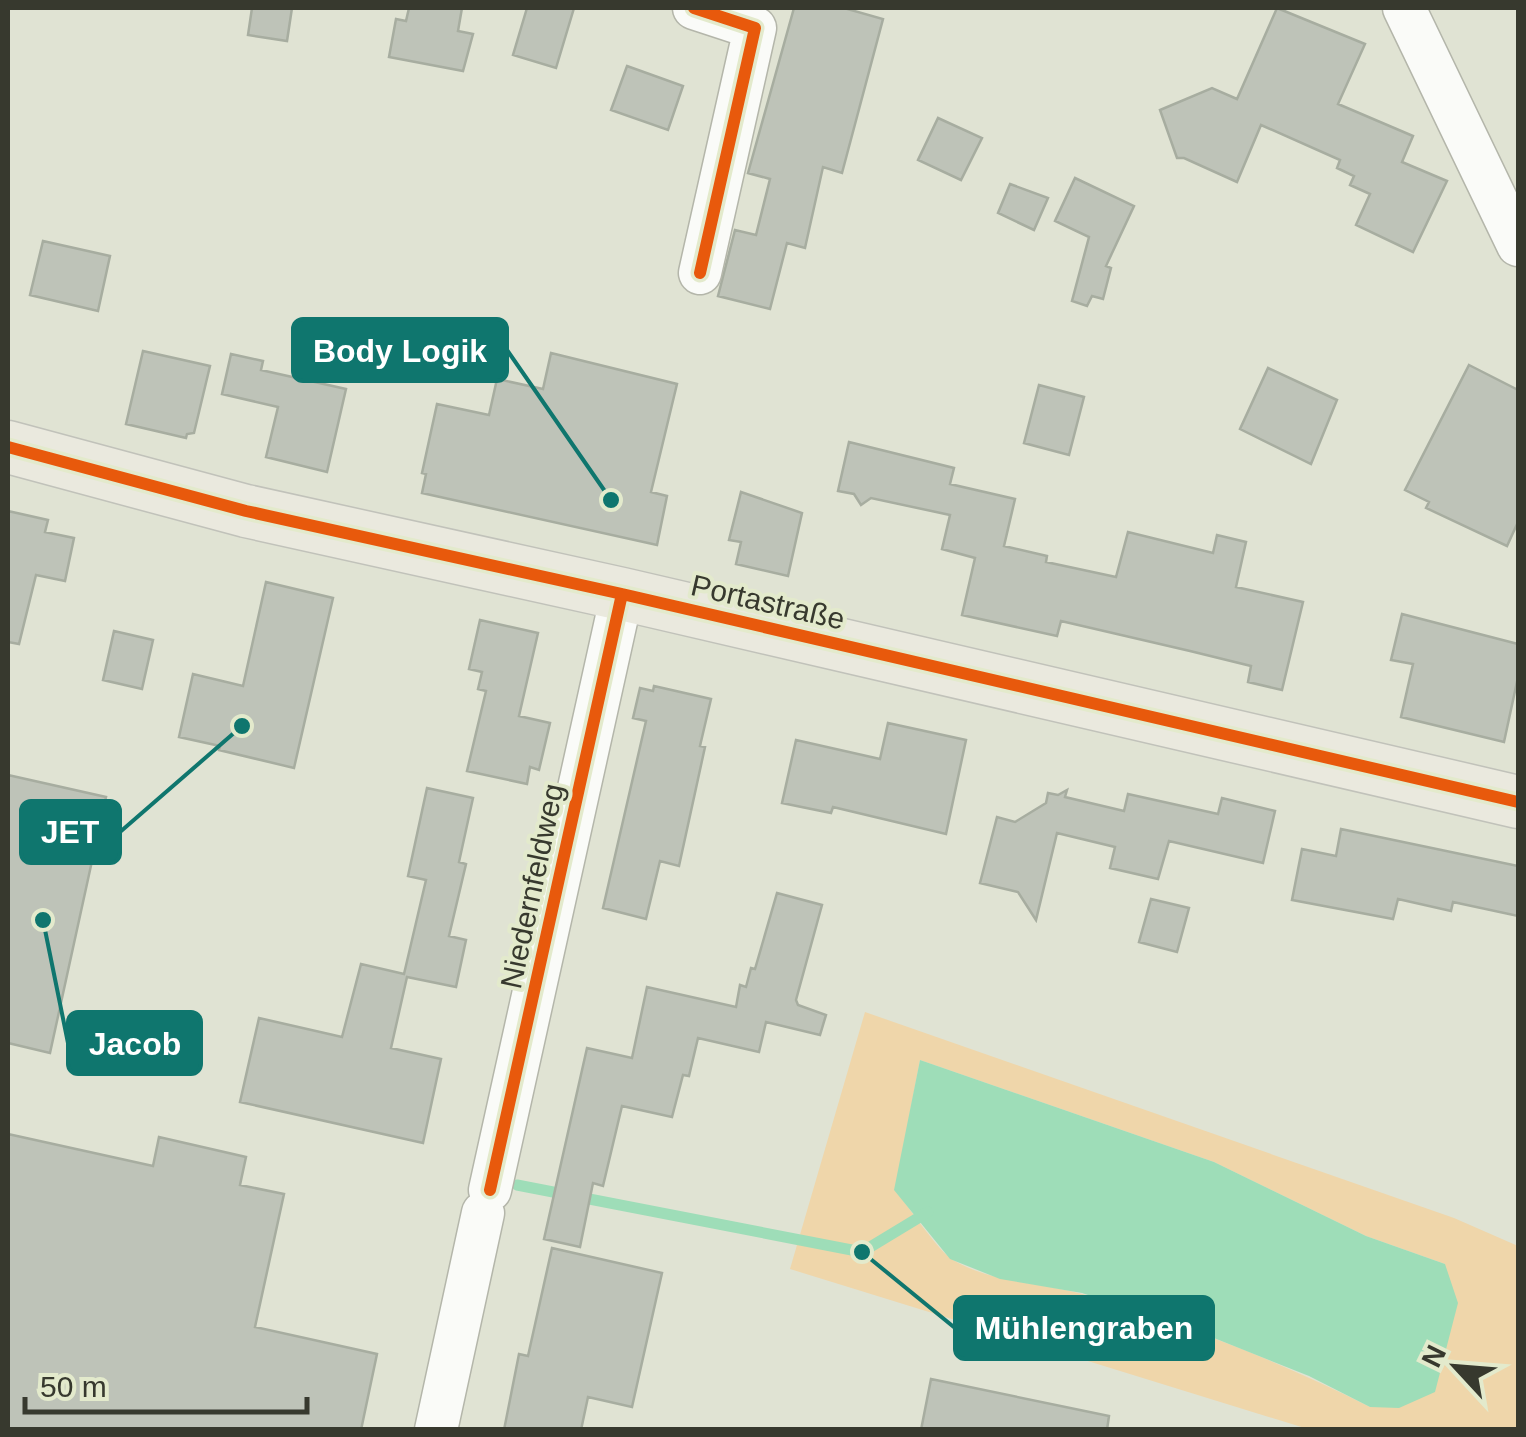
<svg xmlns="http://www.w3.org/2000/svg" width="1526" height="1437" font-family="Helvetica,sans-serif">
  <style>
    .green { fill: #efd6aa; fill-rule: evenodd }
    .water { fill: #9eddb8 }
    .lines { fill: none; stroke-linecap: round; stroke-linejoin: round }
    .stream { stroke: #9eddb8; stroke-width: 11 }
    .building { fill: #bec3b8; stroke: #a7ada0; stroke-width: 2.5 }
    .minor-casing { stroke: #b4b6aa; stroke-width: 45 }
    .major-casing { stroke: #c1c2ba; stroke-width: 55 }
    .minor { stroke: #fafbf8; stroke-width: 42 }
    .major { stroke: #eae9de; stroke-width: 52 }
    .cycleway-casing { stroke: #e3eacc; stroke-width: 19 }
    .cycleway { stroke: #e8590c; stroke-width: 12 }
    .labels { text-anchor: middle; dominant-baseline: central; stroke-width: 8; stroke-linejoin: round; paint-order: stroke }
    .street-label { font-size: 30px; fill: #37392e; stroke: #e3eacc }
    .leader { fill: none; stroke: #0f766e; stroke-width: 4 }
    .callout-dot { fill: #0f766e; stroke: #e3eacc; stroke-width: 4 }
    .callout { fill: #0f766e; stroke: #0f766e; stroke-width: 4 }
    .callout-label { font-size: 32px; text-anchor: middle; font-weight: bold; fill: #fff }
  </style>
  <rect width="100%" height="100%" fill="#e0e3d3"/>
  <path class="green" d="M865 1012 1454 1218 1518 1246V1429H1308L790 1269ZM920 1060 1214 1162 1366 1236 1445 1264 1370 1407C1279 1361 1184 1324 1086 1295 1042 1282 994 1284 953 1260 939 1252 908 1206 895 1190Z"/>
  <path class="water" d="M920 1060 1214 1162 1366 1236 1445 1264 1458 1303 1435 1392 1399 1408 1370 1407 1309 1376 1199 1332 1082 1293 1000 1279 950 1259 894 1190Z"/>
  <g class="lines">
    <path class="stream" d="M517 1185 862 1252 928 1212"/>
  </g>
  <path class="building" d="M252 8H292L287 41 248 35Z
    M409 8H462L458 31 473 34 463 71 389 57 396 19 406 21Z
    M527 8H574L556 68 513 55Z
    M794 8H844L883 19 842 173 823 167 805 248 787 243 770 309 718 296 735 230 756 235 770 179 748 173Z
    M1277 8 1365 44 1338 104 1413 136 1402 162 1447 181 1413 252 1356 225 1370 194 1350 185 1354 176 1337 168 1340 160 1261 125 1237 182 1184 158H1177L1160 110 1212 88 1237 99Z
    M627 66 683 86 668 130 611 110Z
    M938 118 982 138 961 180 918 160Z
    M1075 178 1134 206 1106 266 1111 268 1103 299 1092 296 1087 306 1072 301 1089 237 1055 221Z
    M1010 184 1048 198 1034 230 998 213Z
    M43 241 110 256 98 311 30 295Z
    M143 351 210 366 194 433 187 434 186 438 126 424Z
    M551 353 677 384 651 492 667 496 657 545 422 493 426 474 422 473 437 404 489 415 497 379 543 389Z
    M231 354 263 361 261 370 346 389 327 472 266 457 278 407 222 394Z
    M1469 365 1518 390V522L1507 546 1426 508 1429 502 1405 490Z
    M1268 368 1337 400 1311 464 1240 429Z
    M1039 385 1084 397 1069 455 1024 443Z
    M849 442 954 468 950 484 1015 499 1004 546 1047 556 1046 562 1116 577 1128 532 1213 553 1217 535 1246 542 1236 587 1303 602 1282 690 1248 682 1251 666 1190 651 1061 621 1057 636 962 615 975 558 942 549 950 515 871 498 861 505 854 494 838 491Z
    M741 492 802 513 788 576 736 564 741 542 729 540Z
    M8 511 48 520 45 532 74 538 65 581 36 575 19 644 8 642Z
    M266 582 333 598 294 768 219 750 220 746 179 737 193 674 243 686Z
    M1402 614 1518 644V677L1504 742 1401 717 1413 664 1391 660Z
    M480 620 538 633 519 716 550 723 539 770 530 767 527 784 467 771 486 691 478 689 482 672 469 669Z
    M114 631 153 640 142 689 103 680Z
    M654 686 711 699 700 746 705 747 679 866 660 861 646 919 603 908 646 721 633 718 640 688 653 691Z
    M888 723 966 740 946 834 833 807 831 813 782 803 796 740 880 759Z
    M8 775 106 797 50 1053 8 1043Z
    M427 788 473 798 459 862 466 864 449 936 466 940 456 987 407 977 391 1048 441 1059 423 1143 240 1102 259 1018 342 1037 361 964 404 974 426 880 408 876Z
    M1067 790 1065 797 1124 811 1128 794 1218 814 1222 798 1275 811 1263 863 1169 841 1158 879 1110 868 1115 847 1057 833 1036 920 1018 892 980 883 997 817 1015 822 1046 803 1048 793 1058 795Z
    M1341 829 1518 866V916L1453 902 1451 911 1398 899 1393 919 1292 900 1302 849 1336 856Z
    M777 893 822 905 796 1000 798 1005 826 1015 820 1035 766 1022 759 1052 698 1038 689 1076 683 1075 672 1117 622 1106 603 1186 593 1183 580 1247 544 1239 587 1048 632 1058 647 987 736 1007 740 985 746 987 751 968 755 969Z
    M1151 899 1189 908 1177 952 1139 942Z
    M8 1134 153 1166 159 1137 246 1157 240 1185 284 1194 255 1327 377 1354 361 1430H8Z
    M552 1248 662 1273 632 1407 588 1397 581 1430H504L519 1354 528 1356Z
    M931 1379 1109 1416 1107 1430H921Z"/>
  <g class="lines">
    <defs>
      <path id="minor" d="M694 8 755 28 700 273
        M1404 8 1518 245
        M490 1190 622 594
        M436 1430 483 1213"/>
      <path id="major" d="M8 447 246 511 622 594 1518 802"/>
    </defs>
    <use href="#minor" class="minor-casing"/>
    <use href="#major" class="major-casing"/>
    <use href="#minor" class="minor"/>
    <use href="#major" class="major"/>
    <defs>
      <path id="cycleway" d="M694 8 755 28 700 273
        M8 447 246 511 622 594 1518 802
        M490 1190 622 594"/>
    </defs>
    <use href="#cycleway" class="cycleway-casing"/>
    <use href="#cycleway" class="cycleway"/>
  </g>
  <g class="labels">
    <g class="street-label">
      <text transform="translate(768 602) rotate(13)">Portastraße</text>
      <text transform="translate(532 886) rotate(-78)">Niedernfeldweg</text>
    </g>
  </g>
  <path class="leader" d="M611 500L507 350M242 726L120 832M43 920L68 1043M862 1252L955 1328"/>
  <g class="callout-dot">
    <circle cx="611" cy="500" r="10"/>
    <circle cx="242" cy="726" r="10"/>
    <circle cx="43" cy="920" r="10"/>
    <circle cx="862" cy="1252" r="10"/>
  </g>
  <g class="callout">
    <rect x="293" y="319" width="214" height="62" rx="10"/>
    <rect x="21" y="801" width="99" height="62" rx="10"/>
    <rect x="68" y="1012" width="133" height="62" rx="10"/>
    <rect x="955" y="1297" width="258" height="62" rx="10"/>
  </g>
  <g class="callout-label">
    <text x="400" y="362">Body Logik</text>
    <text x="70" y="843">JET</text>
    <text x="135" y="1055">Jacob</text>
    <text x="1084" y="1339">Mühlengraben</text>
  </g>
  <rect width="1526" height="1437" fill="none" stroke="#37392e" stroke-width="20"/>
  <g transform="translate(1456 1367) rotate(296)" stroke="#e3eacc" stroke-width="8" paint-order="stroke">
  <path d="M0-8L18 38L0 25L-18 38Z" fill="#37392e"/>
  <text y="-15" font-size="28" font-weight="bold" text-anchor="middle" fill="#37392e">N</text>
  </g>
  <path d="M25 1397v15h282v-15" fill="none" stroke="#37392e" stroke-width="5"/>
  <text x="40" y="1397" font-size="30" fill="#37392e" stroke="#e3eacc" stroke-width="8" paint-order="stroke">50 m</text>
</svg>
